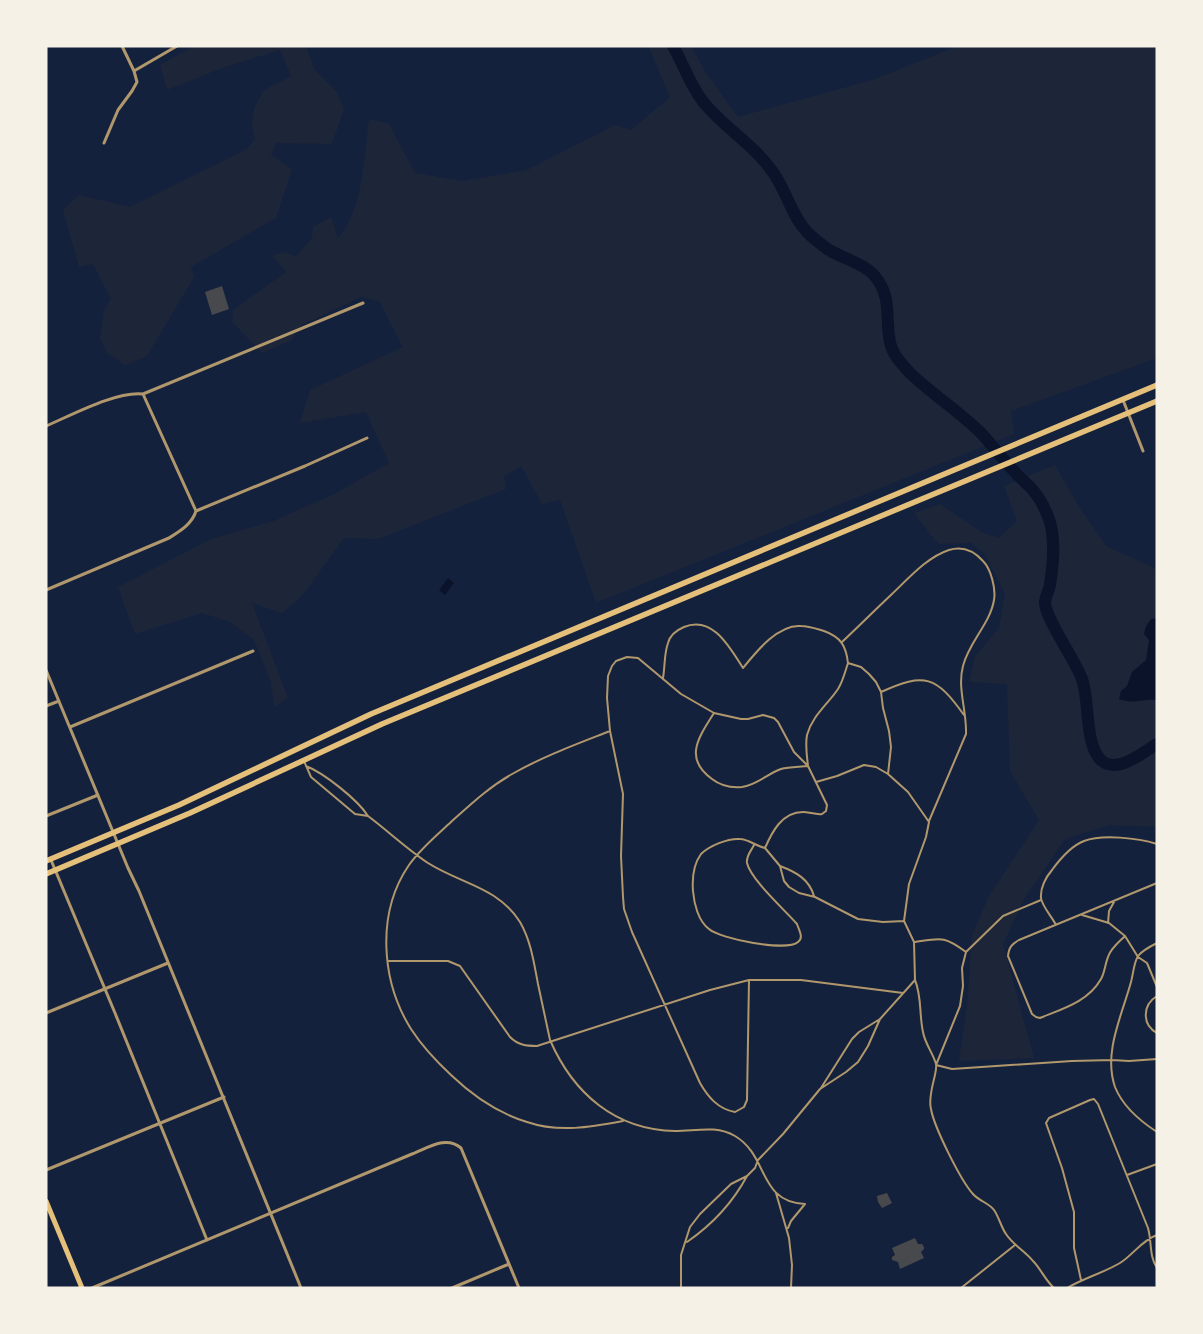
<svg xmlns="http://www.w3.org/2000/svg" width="1203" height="1334" font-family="'Alegreya Sans',sans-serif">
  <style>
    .green { fill: #1d2539 }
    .water { fill: #0b132b }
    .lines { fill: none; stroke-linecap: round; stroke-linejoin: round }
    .river { stroke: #0b132b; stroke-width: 12 }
    .building { fill: #48494c }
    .service { stroke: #b1986c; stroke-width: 2 }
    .minor { stroke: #b1986c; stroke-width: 3 }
    .secondary { stroke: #e5c07b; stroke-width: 5 }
    .primary { stroke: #e5c07b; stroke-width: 5.5 }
  </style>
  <rect width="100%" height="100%" fill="#14213d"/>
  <path class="green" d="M194 46H306L314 69 337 92 344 109 332 144 276 143 271 155 292 169 276 218 191 267 194 277 147 356 125 365 107 353 100 338 104 310 111 299 93 264 79 267 63 210 79 195 130 207 247 149 255 139 252 126 254 108 264 90 291 76 280 50 222 68 167 90 160 65Z
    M648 46H691L706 73 738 117 872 80 958 46H1157V358L1011 411 1014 434 596 603 560 500 542 504 521 466 504 476 506 489 378 539 344 538 302 596 282 613 252 603 288 698 274 707 271 682 254 640 230 622 202 613 135 634 118 587 211 539 276 520 336 493 389 463 366 412 300 423 310 390 403 347 379 301 361 297 300 326 292 340 262 353 232 322 233 310 286 272 272 256 283 252 296 256 312 238 313 227 331 217 338 238C364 209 364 156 369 119L389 124 415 173 462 181 527 170 615 125 631 130 670 97Z
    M1055 465 1078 505 1106 546 1157 569V827L1109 825 1065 839 1024 899 1003 944 1034 1058 959 1061 967 1006 972 935 989 896 1039 820 1010 771 1007 684 969 682 975 656 999 628 1005 594 984 553 971 543 938 544 914 513 940 504 983 533 999 538 1017 521 1004 486Z"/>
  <path class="water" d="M448 578 454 583 445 595 439 590Z
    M1157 618V700C1141 698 1135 705 1119 699L1121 691 1127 686 1132 672 1146 660 1149 640 1144 634 1146 626 1151 619Z"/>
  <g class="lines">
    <path class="river" d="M673 46C684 65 691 88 705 104 725 128 754 145 772 171 786 189 791 215 807 232 813 238 822 245 829 250 844 259 867 264 877 279 892 299 885 319 890 342 892 354 902 364 910 373 933 395 960 412 982 434 993 446 1002 459 1013 470 1018 476 1024 481 1030 487 1038 495 1045 508 1049 519 1056 539 1053 565 1050 585 1049 591 1045 597 1045 603 1046 620 1075 659 1082 679 1090 700 1084 746 1102 761 1118 774 1143 752 1157 744"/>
  </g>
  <path class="building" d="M222 286 229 309 212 315 205 292Z
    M887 1193 892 1203 882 1208 878 1202 877 1196Z
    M915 1238 918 1244H922L924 1247V1249L921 1252 924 1258 900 1269 898 1262 892 1260V1257L895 1255 892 1248Z"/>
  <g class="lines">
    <path class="service" d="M842 642C859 626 875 610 892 594 908 579 927 557 949 550 962 546 974 551 983 561 991 569 996 589 994 600 990 624 969 642 963 666 957 688 967 711 966 734L929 821
      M663 678C665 667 664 654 668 643 670 635 677 630 684 627 713 615 730 648 743 668 756 652 778 624 801 626 809 626 817 629 824 631 841 637 846 646 848 663L861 667 869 674 876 682 881 692 883 708 889 731 891 747 888 774 908 792 929 822 926 837 909 884 904 921 914 942 915 980 880 1019 868 1046 858 1062 846 1072 820 1089 783 1134 758 1160 755 1168 747 1176 731 1184 700 1214 690 1227 681 1255V1288
      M881 692C925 672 936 676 964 715
      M714 713C699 737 683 758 712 779 721 786 731 788 742 787 757 785 767 774 781 769 789 767 799 767 808 766 807 756 805 745 807 735 812 716 828 704 838 689 843 681 845 672 848 663
      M610 731C577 744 544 756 514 773 490 786 471 804 451 822 437 835 420 849 409 865 376 913 381 981 411 1029 422 1046 436 1061 451 1075 473 1096 497 1113 527 1122 559 1133 591 1127 623 1121
      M304 761 311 777 355 814 368 816
      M306 766C324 773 358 800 368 816 388 831 407 849 428 863 461 884 498 887 520 922 531 941 534 963 538 984 542 1003 546 1022 550 1040 573 1093 615 1130 675 1131 696 1131 716 1125 735 1136 769 1156 758 1202 805 1204
      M816 782 837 776 864 765 876 767 888 774
      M754 845C751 851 746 856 747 863 751 880 785 910 797 924 799 930 804 938 798 942 787 952 720 939 709 929 698 921 694 903 693 891 692 878 693 865 701 854 709 846 728 838 740 839 748 839 756 846 765 848
      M780 866C796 872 809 879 814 896
      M1082 915 1109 923 1125 936 1138 957 1147 963 1157 987
      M1108 923 1109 911 1114 902
      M1056 925C1052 917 1042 906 1041 898 1040 888 1046 877 1052 870 1060 859 1071 846 1084 841 1102 834 1138 838 1157 844
      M1125 936C1118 943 1111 948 1108 957 1105 964 1105 972 1101 979 1088 1002 1062 1009 1040 1018L1036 1017 1032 1014 1008 956C1009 947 1012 944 1019 940L1157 883
      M915 942C942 938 944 936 966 952L962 968 963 986 960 1006 936 1065 952 1069 1072 1061 1112 1060 1129 1061 1157 1059
      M1157 943C1151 946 1142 951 1138 956 1134 962 1133 975 1131 982 1122 1015 1103 1053 1115 1087 1123 1107 1140 1121 1157 1132
      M966 952 1003 916 1041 900
      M388 961H448L460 966 510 1037C518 1045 526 1046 537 1046L710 990 749 980H801L903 993
      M749 980 747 1100 744 1107 735 1112C718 1109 708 1097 700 1083L632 932 624 909 623 897 621 856 623 794 610 731 607 698 608 676 612 666 616 661 627 657 638 658 681 694 714 713 741 719H748L763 715 774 718 778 722 794 752 808 766 827 805 826 811 822 814C816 815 809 812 803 812 782 812 772 832 765 848L780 866 784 881 789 887 799 893 815 897 858 919 883 922 904 921
      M915 980C922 997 919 1014 923 1032 925 1044 933 1053 936 1064 938 1073 927 1094 931 1109 934 1127 961 1181 973 1194 979 1201 989 1203 994 1210 999 1217 1001 1227 1006 1234 1013 1245 1025 1251 1033 1261 1041 1269 1045 1280 1054 1288
      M1157 996C1142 1005 1142 1025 1157 1033
      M821 1088 852 1039 859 1032 880 1019
      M1127 1175 1157 1164
      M776 1193 789 1238 792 1265 791 1288
      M788 1228 791 1221 805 1204
      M687 1242C713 1224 732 1204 747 1176
      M1081 1280 1074 1248V1212L1062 1168 1046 1123 1049 1118 1090 1100 1094 1099 1098 1104 1148 1228C1152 1242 1149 1256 1157 1268
      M961 1288 1015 1245
      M1067 1288C1084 1278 1103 1273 1120 1263 1133 1255 1142 1240 1157 1235"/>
    <path class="minor" d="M134 71 177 46
      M104 143 118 110 132 91 137 82 134 71 122 46
      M143 394 196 511
      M1123 400 1143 451
      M46 426C72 415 116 391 143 394L363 303
      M46 590 169 538C180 531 192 524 196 511L305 466 367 438
      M46 670 128 868 139 891 301 1288
      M46 706 59 701
      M70 727 253 651
      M46 816 98 795
      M51 860 115 1013 207 1240
      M46 1013 168 963
      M46 1170 224 1097
      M92 1288 412 1154C428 1148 446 1135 461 1148L519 1288
      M452 1288 509 1264"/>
    <path class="secondary" d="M46 1201 82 1288"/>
    <path class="primary" d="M46 861 179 805 371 714 1157 385
      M46 874 190 813 382 724 1157 401"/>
  </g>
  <rect width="1203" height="1334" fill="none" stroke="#f6f1e7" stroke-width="95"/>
</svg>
